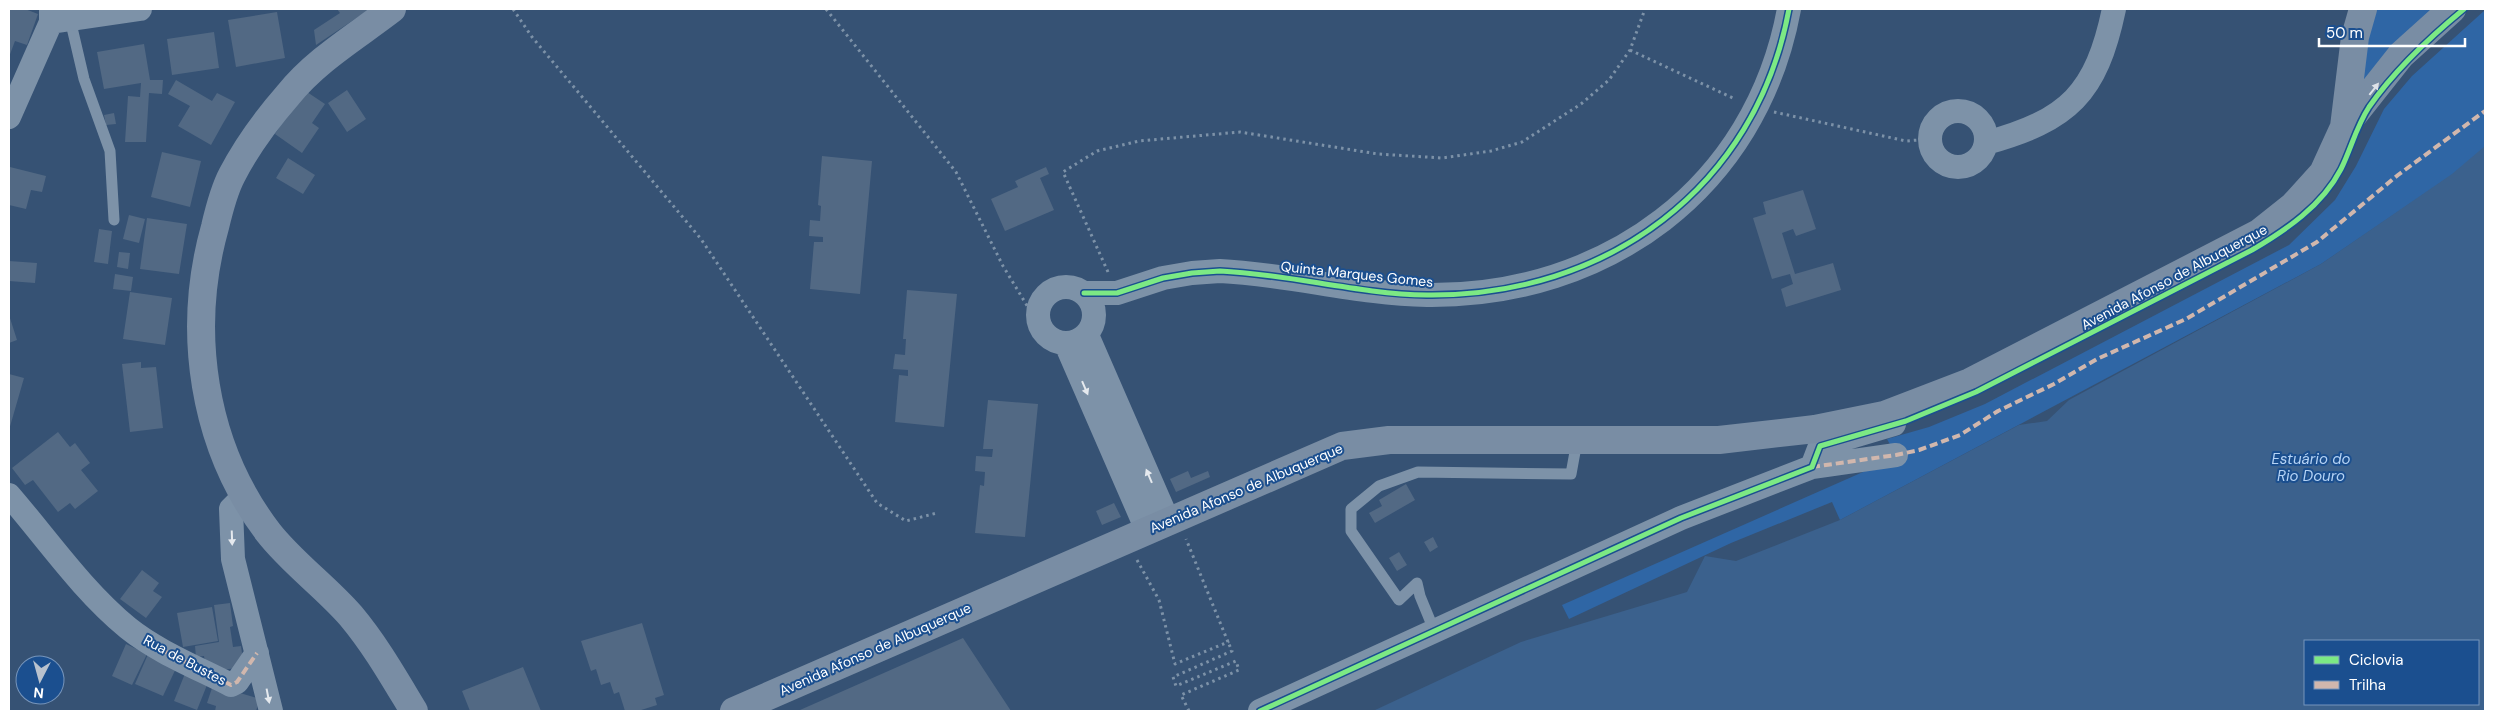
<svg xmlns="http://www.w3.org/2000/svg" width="2494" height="720" font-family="'DM Sans',sans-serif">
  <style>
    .green { fill: #2f66a5; fill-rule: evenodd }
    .water { fill: #3b618d; fill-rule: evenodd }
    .building { fill: #526984 }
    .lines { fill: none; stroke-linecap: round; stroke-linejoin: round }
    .path { stroke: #7d92a8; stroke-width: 3; stroke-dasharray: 2.5 4; stroke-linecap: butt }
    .lane { stroke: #7d92a8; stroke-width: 11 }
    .street { stroke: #7d92a8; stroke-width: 24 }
    .secondary { stroke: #798da4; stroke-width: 28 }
    .quiet { stroke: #d1b7ad; stroke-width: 4; stroke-dasharray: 8 4; stroke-linecap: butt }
    .cycleway-casing { stroke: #1b4f8f; stroke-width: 8 }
    .cycleway { stroke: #7ce984; stroke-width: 5 }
    .oneway { fill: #dee2e8 }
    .oneway2 { fill: #e5e9ee }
    .labels { text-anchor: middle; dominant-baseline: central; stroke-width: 4; stroke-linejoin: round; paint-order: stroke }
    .street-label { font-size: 14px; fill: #fff; stroke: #1b4f8f }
    .water-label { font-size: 15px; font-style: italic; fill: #b5d3f5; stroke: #1b4f8f }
  </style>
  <rect width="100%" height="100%" fill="#365274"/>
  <path class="green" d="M2369 9H2442L2361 93Z
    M2485 10V711H1680L1896 588 2452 175 2321 264 1840 520 1832 502 1731 543 1569 619 1562 605 1897 457 1887 439 1929 427 1985 404 2289 245 2335 200 2356 166 2384 109 2412 76ZM2305 641H2478V704H2305Z"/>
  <path class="water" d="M2485 146V711H1373L1521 642 1687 592 1705 556 1736 561 1840 520 2019 425 2047 421 2069 400 2321 264 2452 174ZM2305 641H2478V704H2305Z"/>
  <path class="building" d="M9 9H25L38 14 27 45 15 41 9 57Z
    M337 9H370L316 45 314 30 340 13Z
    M277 12 285 58 236 67 228 20Z
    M214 32 219 68 172 75 167 39Z
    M144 44 150 80H163L162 94 149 93 146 142H125L128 96 140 97 141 83 104 89 97 52Z
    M176 80 212 101 217 93 235 102 211 145 178 126 190 106 168 94Z
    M304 90 325 104 312 123 319 128 302 153 275 134Z
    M347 90 366 119 347 132 328 103Z
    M114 113 116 124 106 125 104 115Z
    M162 152 201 161 190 207 151 197Z
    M822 156 872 161 860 294 810 289 814 242H823V237L809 236 810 220 820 221 821 206 818 205Z
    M288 158 315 175 303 194 276 178Z
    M10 167 46 176 42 192 31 190 26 209 9 205Z
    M1046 167 1049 174 1040 178 1054 210 1005 231 991 199 1018 187 1015 181Z
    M1803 190 1816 229 1796 236 1793 229 1782 233 1795 274 1833 263 1841 290 1786 307 1781 289 1793 284 1790 274 1772 279 1753 218 1766 214 1763 202Z
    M129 215 145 219 139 243 123 239Z
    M147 218 187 224 179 274 140 269Z
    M99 229 112 231 108 264 94 262Z
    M119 252 130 253 128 269 117 267Z
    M9 261 37 263 35 283 9 281Z
    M115 274 133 277 131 291 113 289Z
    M907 290 957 294 944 427 895 422 899 375 908 376V370L893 369 895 354 905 355 906 339H903Z
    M130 292 172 298 165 345 123 339Z
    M9 315 17 340 9 343Z
    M141 362V368L156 367 163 428 130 432 122 364Z
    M9 374 24 378 9 430Z
    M988 400 1038 404 1025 537 975 533 980 485 984 486 985 472 975 471 976 456 992 457 993 449H983Z
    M58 432 70 447 75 443 90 463 81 470 98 491 75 509 70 503 58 512 33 480 25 485 12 468Z
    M1188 471 1191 478 1208 471 1210 477 1176 492 1170 479Z
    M1406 484 1415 500 1375 523 1369 513 1382 506 1379 500Z
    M1114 503 1121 517 1102 525 1096 511Z
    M1433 537 1438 547 1430 552 1424 542Z
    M1399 552 1407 565 1397 571 1389 558Z
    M142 570 159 583 153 591 162 597 146 618 120 599Z
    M230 603 233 626 230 627 233 647 241 646 244 667 207 672 204 656 196 657 195 646 219 642 214 605Z
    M212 607 218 641 183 647 177 613Z
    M642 623 664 695 655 698 657 705 638 711H625L619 692 614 694 610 682 601 685 596 669 591 671 581 641Z
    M963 638 1011 711 800 710Z
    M126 644 147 654 132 685 112 676Z
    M149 652 178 664 163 696 135 684Z
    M523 667 541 711H470L462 691Z
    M186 671 209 680 197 710 174 701Z
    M213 685 260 699 256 711H215L216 706 207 703Z"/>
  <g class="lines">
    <path class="path" d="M513 9 532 37 701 239 877 503 906 521 937 513
      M826 9 956 172 1003 266 1040 327
      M1630 50 1735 99
      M1774 112 1906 141 1930 139
      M1108 272 1063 172 1097 151 1139 141 1240 132 1378 154 1442 158 1491 151 1522 142 1581 104 1609 80 1630 50 1645 9
      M1137 560 1159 600 1175 664 1228 642 1186 539
      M1189 711 1181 695 1239 670 1236 661 1176 686 1173 677 1232 651 1228 642"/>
    <path class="lane" d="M70 19 84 79 110 151 114 220
      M1434 630 1420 596 1417 583 1399 600 1351 531V509L1379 486 1418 472 1571 474 1577 441"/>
    <path class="street" d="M51 22 140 9
      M1930 139a28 28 0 1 1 56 0a28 28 0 1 1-56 0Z
      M9 117 51 22V9
      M1986 143C2069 120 2096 94 2114 9
      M1038 315a28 28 0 1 1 56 0a28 28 0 1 1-56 0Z
      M1084 293H1117L1163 278 1192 273 1220 271C1289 274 1358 294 1427 295 1606 297 1756 188 1789 9
      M1087 335 1168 521
      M1066 344 1147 530
      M1812 467 1896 455
      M9 495C48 540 81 589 128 628 158 652 196 667 231 685L237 682 257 653
      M245 495 231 509 233 559 271 711
      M1260 711 1681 518 1812 467 1820 446 1894 424"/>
    <path class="secondary" d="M392 9C357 36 316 60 288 95 267 119 247 146 232 175 224 190 219 210 215 227 186 330 202 445 268 532 291 562 326 587 351 616 376 646 394 678 414 711
      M2344 127 2355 37 2363 9
      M734 711 1342 446 1389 440H1719L1815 429 1884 415 1970 382 2259 233 2293 206 2323 173 2344 127 2401 55 2452 9"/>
    <path class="quiet" d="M1812 467 1896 455 1919 450 1960 435 1998 411 2054 384 2097 359 2186 319 2317 242 2398 175 2485 111
      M160 649 231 685 237 682 257 653"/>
    <defs>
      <path id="cycleway" d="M1084 293H1117L1163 278 1192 273 1220 271C1289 274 1358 294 1427 295 1606 297 1756 188 1789 9
        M1260 711 1681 518 1812 467 1820 446 1906 421 1976 392 2252 250C2286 230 2322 206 2341 169 2351 149 2356 127 2369 107 2394 71 2430 37 2464 9"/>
    </defs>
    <use href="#cycleway" class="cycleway-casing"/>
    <use href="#cycleway" class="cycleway"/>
  </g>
  <defs><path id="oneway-solid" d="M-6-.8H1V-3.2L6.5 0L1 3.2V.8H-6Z" transform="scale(1.25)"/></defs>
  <use class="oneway" href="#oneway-solid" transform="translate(2374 89) rotate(-52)"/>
  <g class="oneway2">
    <use href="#oneway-solid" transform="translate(1085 388) rotate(67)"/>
    <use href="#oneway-solid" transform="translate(1149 476) rotate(-113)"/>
    <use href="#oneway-solid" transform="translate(232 538) rotate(88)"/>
    <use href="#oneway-solid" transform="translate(268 696) rotate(79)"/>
  </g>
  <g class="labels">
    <g class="street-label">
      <text transform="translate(1357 274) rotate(6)">Quinta Marques Gomes</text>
      <text transform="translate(2174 277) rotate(-28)">Avenida Afonso de Albuquerque</text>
      <text transform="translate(1246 488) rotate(-23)">Avenida Afonso de Albuquerque</text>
      <text transform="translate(875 649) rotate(-24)">Avenida Afonso de Albuquerque</text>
      <text transform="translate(185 660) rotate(28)">Rua de Bustes</text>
    </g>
    <g class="water-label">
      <text x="2311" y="459">Estuário do<tspan x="2311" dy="17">Rio Douro</tspan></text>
    </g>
  </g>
  <rect width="2494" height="720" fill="none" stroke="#ffffff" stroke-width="20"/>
  <rect x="2304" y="640" width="175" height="65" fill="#1b4f8f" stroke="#7695bc"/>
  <rect x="2314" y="656" width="25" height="8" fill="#7ce984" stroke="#7695bc"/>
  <text x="2349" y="665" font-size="15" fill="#ffffff">Ciclovia</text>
  <rect x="2314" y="681" width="25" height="8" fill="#d1b7ad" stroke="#7695bc"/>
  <text x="2349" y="690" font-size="15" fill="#ffffff">Trilha</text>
  <g transform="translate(40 680) rotate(186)"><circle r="24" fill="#1b4f8f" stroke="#7695bc"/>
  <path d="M0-4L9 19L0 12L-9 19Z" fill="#b9c2ce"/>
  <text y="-8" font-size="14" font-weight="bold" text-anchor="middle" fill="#ffffff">N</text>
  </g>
  <path d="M2319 38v8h146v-8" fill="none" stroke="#ffffff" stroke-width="2.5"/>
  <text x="2326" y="38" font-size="15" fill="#ffffff" stroke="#1b4f8f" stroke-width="4" paint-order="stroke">50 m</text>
</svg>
